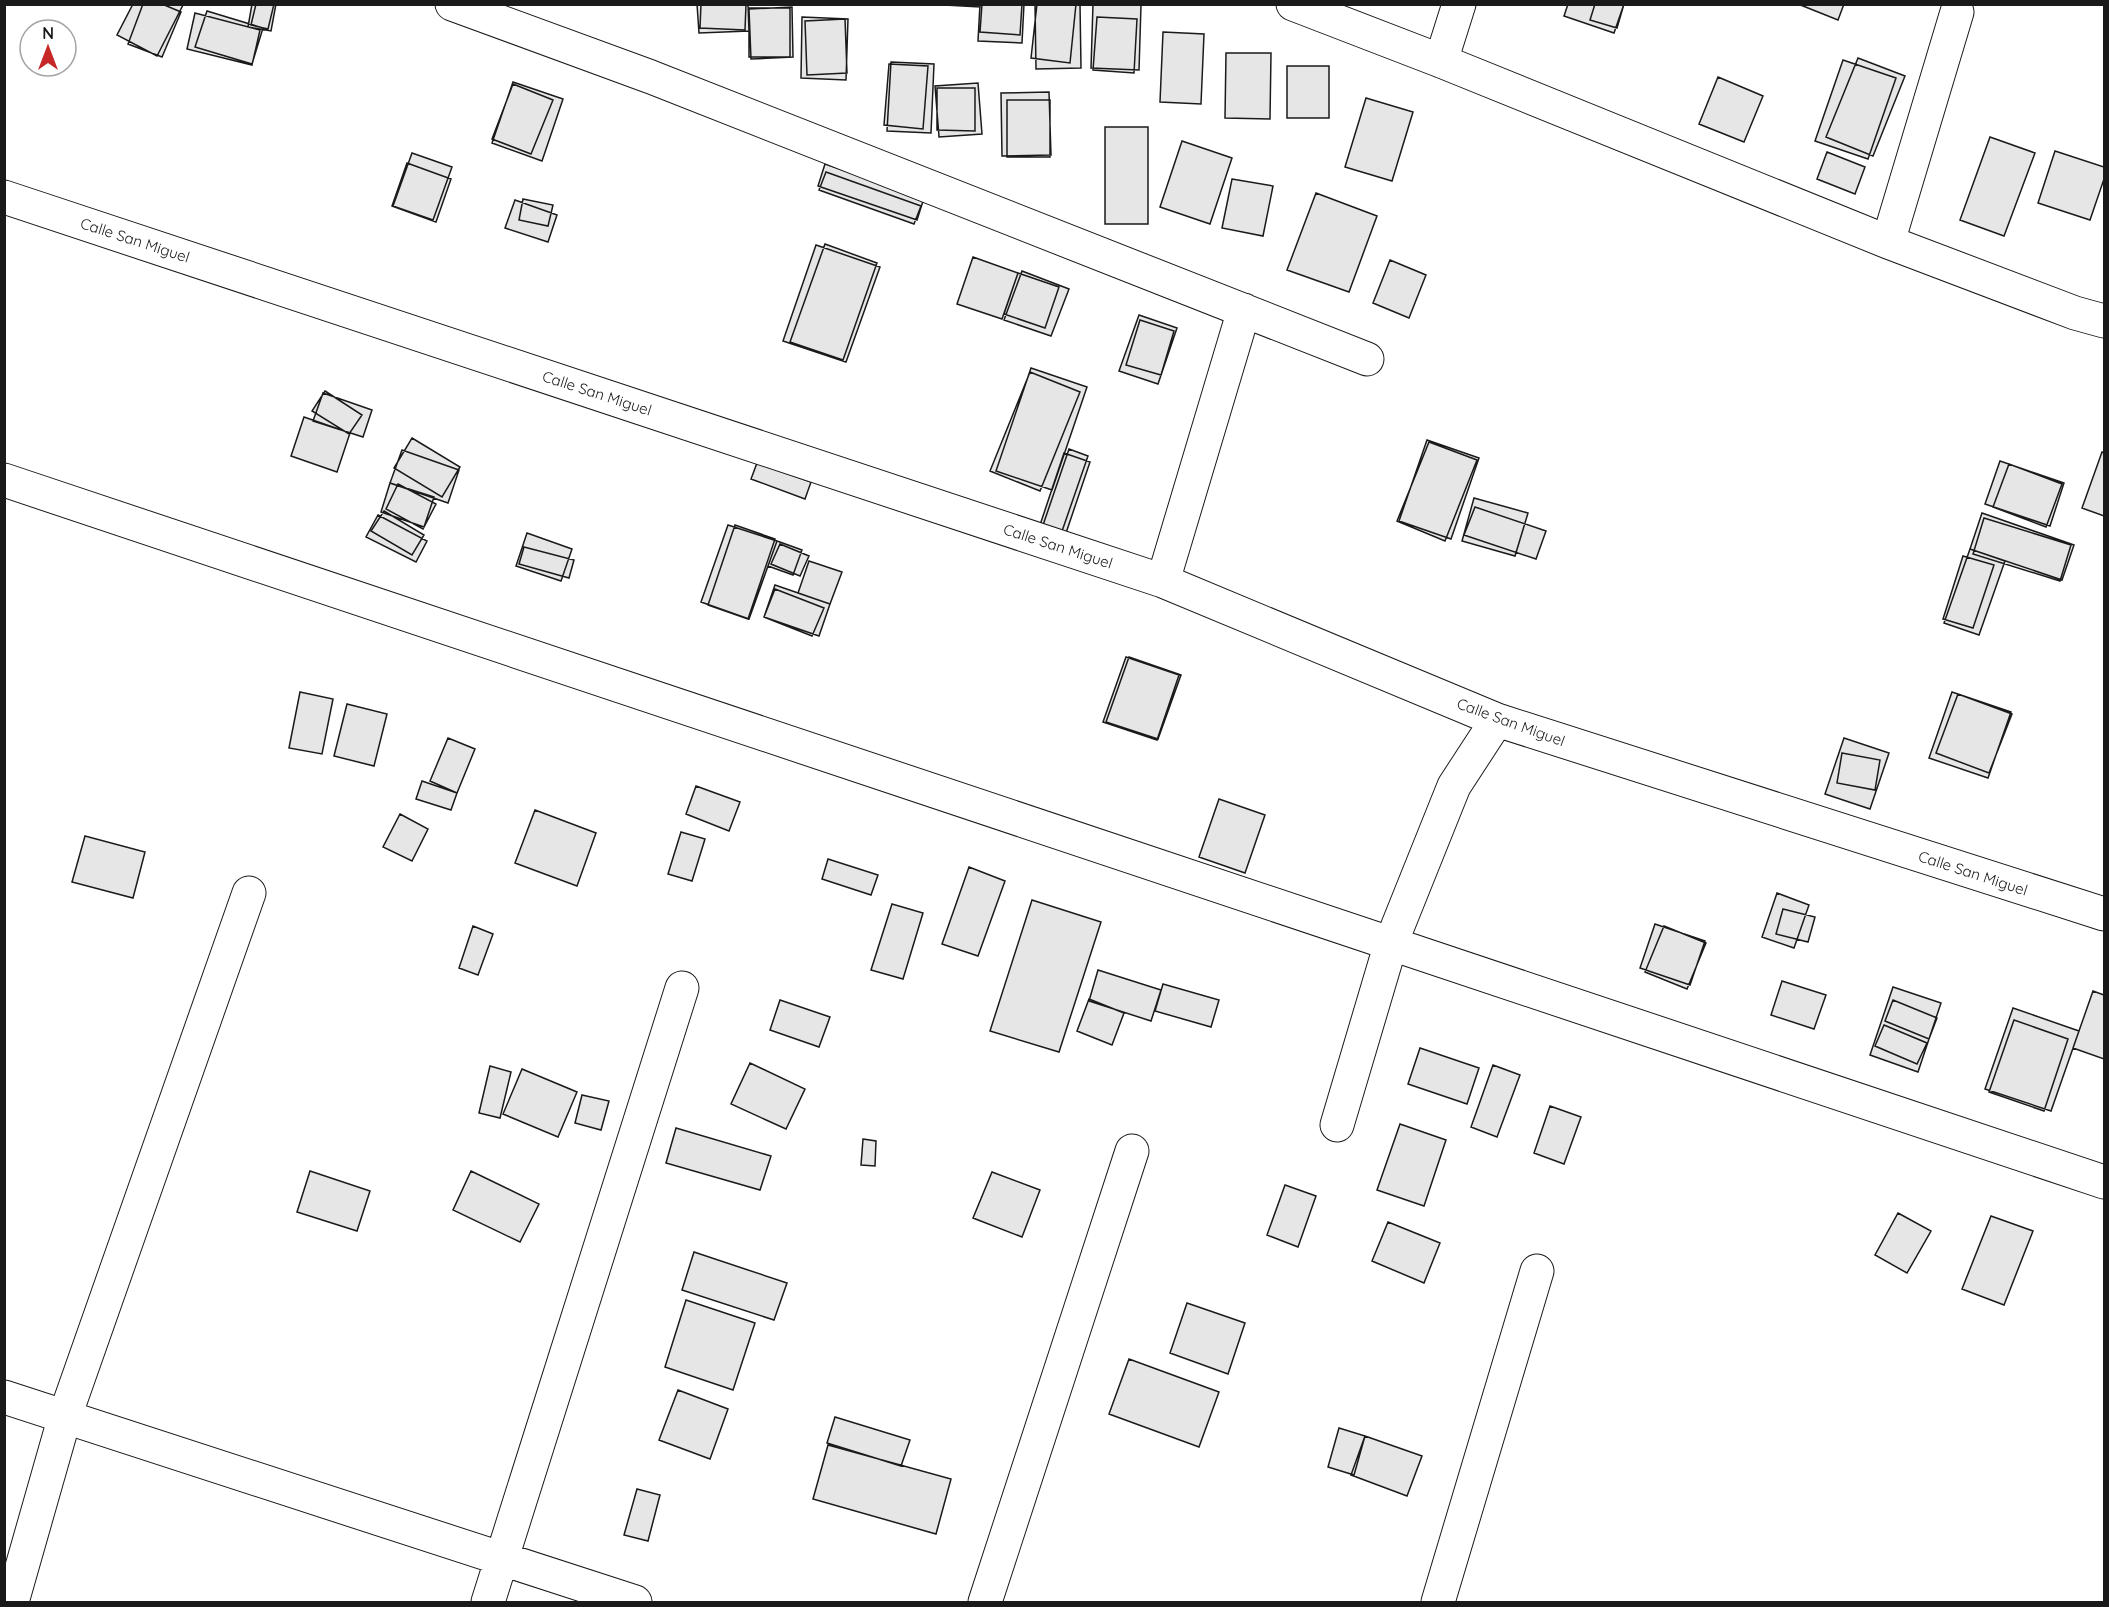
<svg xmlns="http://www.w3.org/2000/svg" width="2109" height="1607" font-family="Quicksand,sans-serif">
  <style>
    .building { fill: #e6e6e6; stroke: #1a1a1a; stroke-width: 1.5 }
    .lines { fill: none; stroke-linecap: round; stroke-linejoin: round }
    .minor-casing { stroke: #1a1a1a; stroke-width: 35 }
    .minor { stroke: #fff; stroke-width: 33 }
    .labels { text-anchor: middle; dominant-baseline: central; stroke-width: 4.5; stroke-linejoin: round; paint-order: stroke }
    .street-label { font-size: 15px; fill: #1a1a1a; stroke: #fff }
  </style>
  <rect width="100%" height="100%" fill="#fff"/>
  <path class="building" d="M133 4 183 5 157 56 117 35Z
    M143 4H162L181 12 162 57 128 44Z
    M252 4H276L271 31 248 27Z
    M256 4H274L268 29 251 25Z
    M697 4H748L749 31 699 33Z
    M701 4H746L745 30 700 28Z
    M926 4H980V7Z
    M980 4H1024L1022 43 978 41Z
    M982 4H1022L1020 35 980 32Z
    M1035 4H1080L1081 68 1036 69Z
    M1037 4H1076L1070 63 1031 58Z
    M1093 4 1141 5 1139 70 1091 68Z
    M1568 4H1624L1614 33 1564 16Z
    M1595 4H1624L1617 28 1590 20Z
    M1798 4H1844L1838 20Z
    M792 7 793 57 751 59 749 9Z
    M749 8H790V57H749Z
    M207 11 263 28 252 64 195 47Z
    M195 13 260 30 252 65 187 49Z
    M802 17 848 19 846 80 801 78Z
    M1097 17 1137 19 1134 73 1093 70Z
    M845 19 847 73 807 75 805 21Z
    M1163 32 1204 34 1201 104 1160 102Z
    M1226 53H1271L1270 119 1225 118Z
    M1858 58 1905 76 1873 156 1826 137Z
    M1843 60 1896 78 1868 159 1815 141Z
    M891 62 934 64 931 133 887 131Z
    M889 64 928 66 923 129 884 125Z
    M1287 66H1329V118H1287Z
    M1718 77 1763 96 1744 142 1699 124Z
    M513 82 563 99 542 161 492 143Z
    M978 83 982 134 939 137 935 86Z
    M513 84 553 100 531 154 492 139Z
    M937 88H975V131L937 130Z
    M1049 92 1051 155 1002 156 1001 93Z
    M1366 98 1413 112 1392 181 1345 167Z
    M1007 100H1050V157H1007Z
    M1105 127H1148V224H1105Z
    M1990 137 2035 153 2004 236 1960 220Z
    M1182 141 1232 158 1210 224 1160 207Z
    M2055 151 2104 167V179L2090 220 2038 203Z
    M1827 152 1865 167 1855 194 1817 179Z
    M412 153 452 167 433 220 393 206Z
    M407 163 451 179 436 222 392 206Z
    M825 164 924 198 917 220 818 186Z
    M826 172 921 206 914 224 819 190Z
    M1232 179 1273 186 1263 236 1222 228Z
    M1316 193 1377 216 1349 292 1287 270Z
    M523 199 553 205 548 226 519 220Z
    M515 200 557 215 548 242 505 228Z
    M825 244 877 263 843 360 790 342Z
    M816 245 880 267 846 362 783 341Z
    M973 257 1018 273 1002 319 957 304Z
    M1390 260 1426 275 1409 318 1373 303Z
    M1022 271 1069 289 1051 336 1004 320Z
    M1018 273 1059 287 1045 328 1004 314Z
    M1139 315 1177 328 1158 384 1119 371Z
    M1140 320 1174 331 1161 375 1126 365Z
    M1031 368 1087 387 1052 490 996 471Z
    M1030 372 1080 392 1040 491 990 471Z
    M325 391 362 415 349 434 312 411Z
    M323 393 372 410 363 437 313 421Z
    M304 417 350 433 337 472 291 456Z
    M412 438 460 467 442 497 394 468Z
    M1427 440 1479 458 1451 539 1399 521Z
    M1429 442 1477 460 1445 541 1397 521Z
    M1069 449 1088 456 1060 537 1041 531Z
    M402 450 459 470 448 503 390 483Z
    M2102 452 2104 453V516L2082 508Z
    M1064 453 1090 462 1066 533 1040 525Z
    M2000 461 2064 483 2050 526 1985 504Z
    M757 463 811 482 805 499 751 479Z
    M2009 464 2062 484 2046 527 1993 507Z
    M390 483 434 497 424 527 381 512Z
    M398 484 436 504 423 529 386 509Z
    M1474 498 1528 513 1515 556 1462 541Z
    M1475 507 1546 531 1536 559 1464 535Z
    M384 511 424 535 412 555 371 531Z
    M1982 513 2074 545 2062 580 1970 549Z
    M378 515 427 541 416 562 366 537Z
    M1984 518 2071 545 2060 581 1973 554Z
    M728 525 777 541 749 619 701 602Z
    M735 525 775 539 748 619 708 605Z
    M527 533 572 549 561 581 516 566Z
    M777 541 802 550 793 575 768 566Z
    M780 544 809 556 800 576 771 564Z
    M524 547 574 560 569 578 519 564Z
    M1970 549 2005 561 1979 635 1944 623Z
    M1963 556 1994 565 1973 628 1943 619Z
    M809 561 842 572 830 604 798 593Z
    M775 585 830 604 819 636 764 617Z
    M775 589 824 608 812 636 764 617Z
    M1126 657 1179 675 1157 740 1103 722Z
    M1129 657 1181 675 1158 739 1106 722Z
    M300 692 333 699 322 754 289 748Z
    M1952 692 2011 712 1988 778 1929 758Z
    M1958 694 2012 714 1989 773 1936 753Z
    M347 704 387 714 374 766 334 756Z
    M448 738 475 749 457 793 430 781Z
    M1844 738 1889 753 1870 809 1825 794Z
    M1842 753 1880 760 1875 790 1837 783Z
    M422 781 457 793 451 810 416 799Z
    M696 786 740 802 729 831 686 814Z
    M1219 799 1265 815 1245 873 1199 857Z
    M535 810 596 833 577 886 515 863Z
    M400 814 428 829 412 861 383 847Z
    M681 832 705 839 692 881 668 874Z
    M85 836 145 852 133 898 72 882Z
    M828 859 878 875 871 895 822 879Z
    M969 867 1005 881 978 956 942 944Z
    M1777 893 1809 905 1794 948 1762 937Z
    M1032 900 1101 922 1059 1052 990 1031Z
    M892 904 923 913 903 979 871 970Z
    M1783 909 1815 917 1808 942 1776 934Z
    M1655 924 1705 941 1690 985 1640 968Z
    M473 926 493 934 478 975 459 968Z
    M1664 926 1706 943 1687 989 1645 972Z
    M1098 970 1161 990 1151 1021 1089 1001Z
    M1782 981 1826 995 1814 1029 1771 1015Z
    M1163 984 1219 1000 1211 1027 1155 1011Z
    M1893 987 1941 1003 1918 1072 1870 1055Z
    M2093 991 2104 995V1059L2073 1048Z
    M1089 999 1124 1013 1112 1045 1077 1031Z
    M780 1000 830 1017 819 1047 770 1030Z
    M1893 1000 1937 1018 1929 1039 1885 1021Z
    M2013 1008 2079 1031 2051 1111 1985 1089Z
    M2014 1020 2068 1039 2044 1111 1989 1092Z
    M1884 1025 1927 1043 1917 1064 1875 1046Z
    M1420 1048 1479 1068 1467 1104 1408 1084Z
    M750 1063 805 1089 786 1129 731 1104Z
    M1493 1065 1520 1075 1497 1137 1471 1127Z
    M490 1066 511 1072 500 1118 479 1113Z
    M522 1069 577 1092 558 1137 503 1114Z
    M582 1095 609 1101 601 1130 575 1123Z
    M1550 1106 1581 1117 1564 1164 1534 1153Z
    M1400 1124 1446 1140 1424 1206 1377 1190Z
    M676 1128 771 1156 760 1190 666 1163Z
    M863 1139 876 1141 875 1166 861 1165Z
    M310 1171 370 1191 357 1231 297 1212Z
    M471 1171 539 1204 520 1242 453 1210Z
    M992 1172 1040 1190 1022 1237 973 1218Z
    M1285 1185 1316 1196 1298 1247 1267 1235Z
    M1898 1213 1931 1231 1907 1273 1875 1255Z
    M1991 1216 2033 1231 2004 1305 1962 1289Z
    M1388 1222 1440 1243 1424 1283 1372 1261Z
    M694 1252 787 1283 774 1320 682 1290Z
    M686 1300 755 1323 733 1390 665 1367Z
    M1187 1303 1245 1323 1228 1374 1170 1353Z
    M1129 1359 1219 1392 1199 1447 1109 1414Z
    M678 1390 728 1409 710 1459 659 1440Z
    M835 1417 910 1440 901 1466 827 1443Z
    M1339 1428 1365 1436 1354 1475 1328 1467Z
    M1365 1436 1422 1456 1407 1496 1351 1475Z
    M828 1445 951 1479 936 1534 813 1499Z
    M637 1489 660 1495 648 1541 624 1535Z"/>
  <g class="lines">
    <defs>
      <path id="minor" d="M452 4 651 77 1367 359
        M1293 4 1441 61 1888 242 2075 313 2104 321
        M1441 61 1459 4
        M4 197 1163 581 1497 720 2104 914
        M1888 242 1957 12
        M4 480 2104 1182
        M1163 581 1244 310
        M1337 1125 1391 943 1454 786 1497 720
        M4 1397 635 1602
        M12 1602 65 1416 249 893
        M488 1602 682 988
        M985 1602 1132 1151
        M1438 1602 1537 1271"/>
    </defs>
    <use href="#minor" class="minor-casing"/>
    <use href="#minor" class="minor"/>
  </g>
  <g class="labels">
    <g class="street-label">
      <text transform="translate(135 240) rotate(18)">Calle San Miguel</text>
      <text transform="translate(597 393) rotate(18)">Calle San Miguel</text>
      <text transform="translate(1058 546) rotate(18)">Calle San Miguel</text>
      <text transform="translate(1511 722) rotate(20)">Calle San Miguel</text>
      <text transform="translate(1973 873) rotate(18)">Calle San Miguel</text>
    </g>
  </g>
  <rect width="2109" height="1607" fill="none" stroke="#1a1a1a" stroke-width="12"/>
  <g transform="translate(48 48)"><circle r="28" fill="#ffffff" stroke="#a3a3a3" stroke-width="1.5"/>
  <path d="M0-4.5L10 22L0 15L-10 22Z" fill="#c62828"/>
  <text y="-9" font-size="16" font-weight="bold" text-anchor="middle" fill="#1a1a1a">N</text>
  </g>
</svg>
